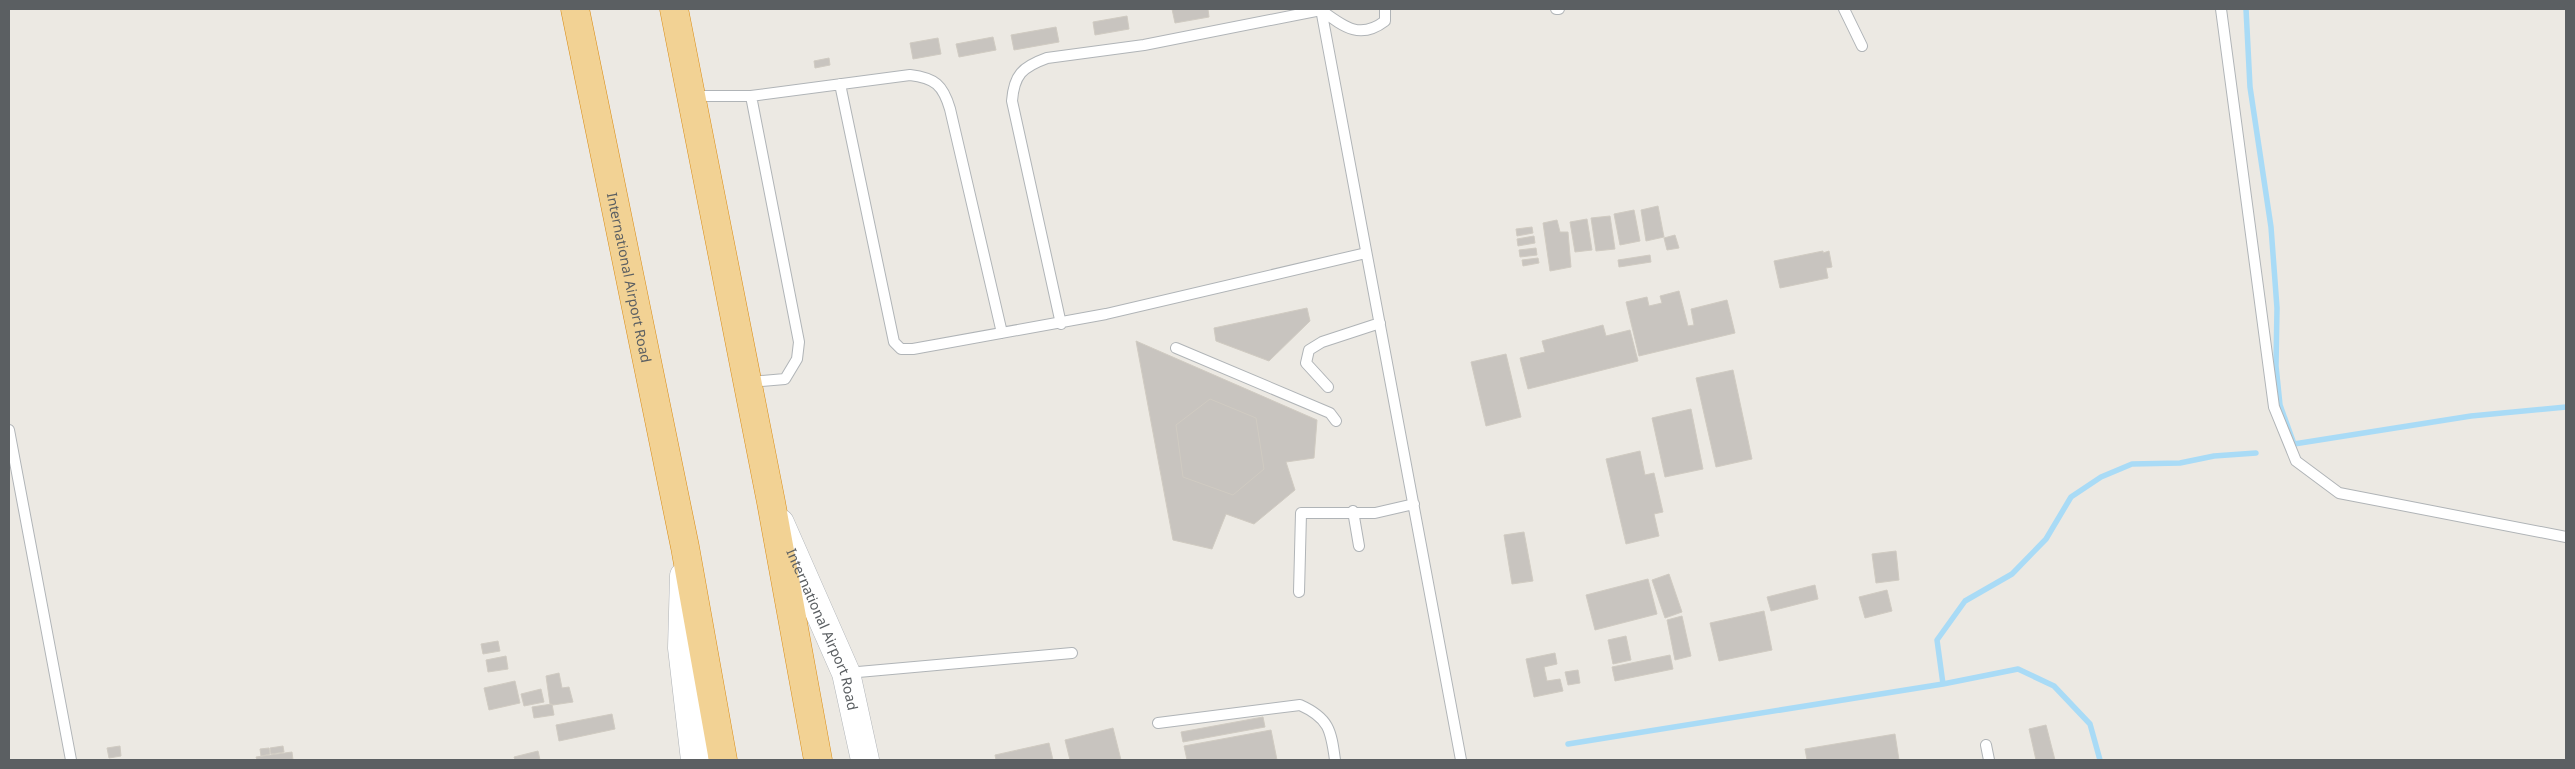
<svg xmlns="http://www.w3.org/2000/svg" width="2575" height="769" font-family="'Noto Sans',sans-serif">
  <style>
    .lines { fill: none; stroke-linecap: round; stroke-linejoin: round }
    .stream { stroke: #a9dbf6; stroke-width: 5.5 }
    .building { fill: #c8c4bf; stroke: #d0cbc2 }
    .lane-casing { stroke: #b0b4b7; stroke-width: 12 }
    .secondary-casing { stroke: #afb3b7; stroke-width: 29 }
    .highway-casing { stroke: #d98c16; stroke-width: 29 }
    .lane { stroke: #fff; stroke-width: 10 }
    .secondary { stroke: #fff; stroke-width: 28 }
    .highway { stroke: #f2d294; stroke-width: 28 }
    .labels { text-anchor: middle; dominant-baseline: central; stroke-width: 4; stroke-linejoin: round; paint-order: stroke }
    .street-label { font-size: 14px; fill: #5b5f62; stroke: #fff }
  </style>
  <rect width="100%" height="100%" fill="#ece9e3"/>
  <g class="lines">
    <path class="stream" d="M2246 9 2250 87 2271 227 2277 308 2276 366 2280 405 2294 444 2471 416 2566 407
      M1943 684 1937 640 1965 601 2012 574 2046 539 2071 497 2101 477 2132 464 2180 463 2214 456 2256 453
      M1568 744 1943 684 2018 669 2054 686 2090 724 2100 760"/>
  </g>
  <path class="building" d="M1172 9H1208L1209 17 1175 23Z
    M1127 16 1129 29 1095 35 1093 22Z
    M1056 27 1059 42 1014 50 1011 35Z
    M993 37 996 50 959 57 956 44Z
    M938 38 941 54 913 59 910 43Z
    M829 58 830 65 815 68 814 61Z
    M1658 206 1664 237 1646 241 1641 210Z
    M1634 210 1640 241 1620 245 1614 214Z
    M1610 216 1615 249 1596 251 1591 218Z
    M1587 219 1592 250 1575 252 1570 222Z
    M1557 220 1560 232H1568L1571 267 1550 271 1543 223Z
    M1532 227 1533 233 1517 236 1516 229Z
    M1675 235 1679 248 1667 250 1664 238Z
    M1534 236 1535 243 1518 246 1517 239Z
    M1536 248 1537 255 1520 257 1519 250Z
    M1823 251V253L1829 251 1832 267 1826 268 1828 278 1780 288 1774 261Z
    M1650 255 1651 262 1619 267 1618 260Z
    M1538 258 1539 263 1523 266 1522 260Z
    M1679 291 1688 326 1694 325 1691 309 1727 300 1735 333 1639 356 1626 302 1647 297 1649 306 1662 303 1660 296Z
    M1307 308 1310 321 1269 361 1216 341 1214 328Z
    M1603 325 1606 336 1630 330 1638 361 1528 389 1520 358 1545 352 1542 341Z
    M1136 341 1317 420 1314 458 1286 462 1295 490 1254 524 1226 514 1212 549 1173 540Z
    M1506 354 1521 417 1486 426 1471 362Z
    M1733 370 1752 459 1716 467 1696 378Z
    M1210 399 1256 418 1264 469 1233 495 1183 477 1176 425Z
    M1691 409 1703 469 1665 477 1652 418Z
    M1640 451 1645 475 1654 473 1663 512 1654 514 1659 536 1626 544 1606 459Z
    M1524 532 1533 581 1512 584 1504 535Z
    M1896 551 1899 580 1876 583 1872 554Z
    M1669 574 1682 612 1665 618 1652 580Z
    M1648 579 1657 614 1595 630 1586 595Z
    M1815 585 1818 599 1771 611 1767 597Z
    M1887 590 1892 611 1865 618 1859 597Z
    M1764 611 1772 650 1719 661 1710 623Z
    M1682 616 1691 656 1675 660 1667 620Z
    M1626 636 1631 660 1613 664 1608 640Z
    M498 641 500 651 483 654 481 644Z
    M1555 653 1557 664 1544 667 1547 681 1560 679 1563 691 1534 697 1526 659Z
    M1670 655 1673 669 1615 681 1612 667Z
    M506 656 508 669 488 672 486 660Z
    M1578 670 1580 683 1568 685 1565 672Z
    M559 673 562 688 569 687 573 702 553 705 550 704 546 676Z
    M515 681 520 703 489 710 484 688Z
    M541 689 544 702 524 706 521 694Z
    M552 704 554 715 534 718 532 707Z
    M612 714 615 729 559 741 556 725Z
    M1263 717 1265 727 1183 742 1181 732Z
    M2046 725 2055 760H2036L2029 729Z
    M1113 728 1121 760H1070L1065 740Z
    M1271 730 1277 760H1187L1184 746Z
    M1895 734 1899 760H1807L1805 749Z
    M1049 743 1053 760H996L995 755Z
    M120 746 121 756 109 758 107 748Z
    M283 746 284 752 271 754 270 748Z
    M269 748 270 754 261 756 260 749Z
    M538 751 540 760H515L514 757Z
    M292 752 293 760H257L256 757Z"/>
  <g class="lines">
    <defs>
      <path id="lane" d="M1321 9 1461 760
        M1556 9H1559
        M1844 9 1862 46
        M2221 9 2274 407 2296 461 2339 493 2566 537
        M840 84 894 342 901 349H913L1106 314 1366 253
        M691 96H751L910 75C935 78 943 85 950 109L1002 333
        M1061 324 1012 101C1014 75 1022 67 1047 58L1144 45 1321 10C1344 27 1360 40 1385 21V9
        M1176 348 1330 413 1336 421
        M749 382 785 379 797 359 799 342 751 96
        M1328 387 1306 363 1309 350 1322 342 1380 323
        M9 430 71 760
        M1353 511 1359 546
        M1299 592 1301 513H1375L1414 504
        M847 673 1072 653
        M1158 723 1300 705C1329 718 1331 730 1335 760
        M1986 745 1989 760"/>
      <g id="secondary">
        <path id="s1" d="M780 523 846 673 865 760"/>
        <path d="M684 576 682 648 695 760"/>
      </g>
      <g id="highway">
        <path id="s2" d="M575 9 685 547 723 760"/>
        <path d="M674 9 771 502 818 760"/>
      </g>
    </defs>
    <use href="#lane" class="lane-casing"/>
    <use href="#secondary" class="secondary-casing"/>
    <use href="#highway" class="highway-casing"/>
    <use href="#lane" class="lane"/>
    <use href="#secondary" class="secondary"/>
    <use href="#highway" class="highway"/>
  </g>
  <g class="labels">
    <g class="street-label">
      <text stroke="none"><textPath href="#s2" startOffset="274">International Airport Road</textPath></text>
      <text stroke="none"><textPath href="#s1" startOffset="115">International Airport Road</textPath></text>
    </g>
  </g>
  <rect width="2575" height="769" fill="none" stroke="#5b5f62" stroke-width="20"/>
</svg>
